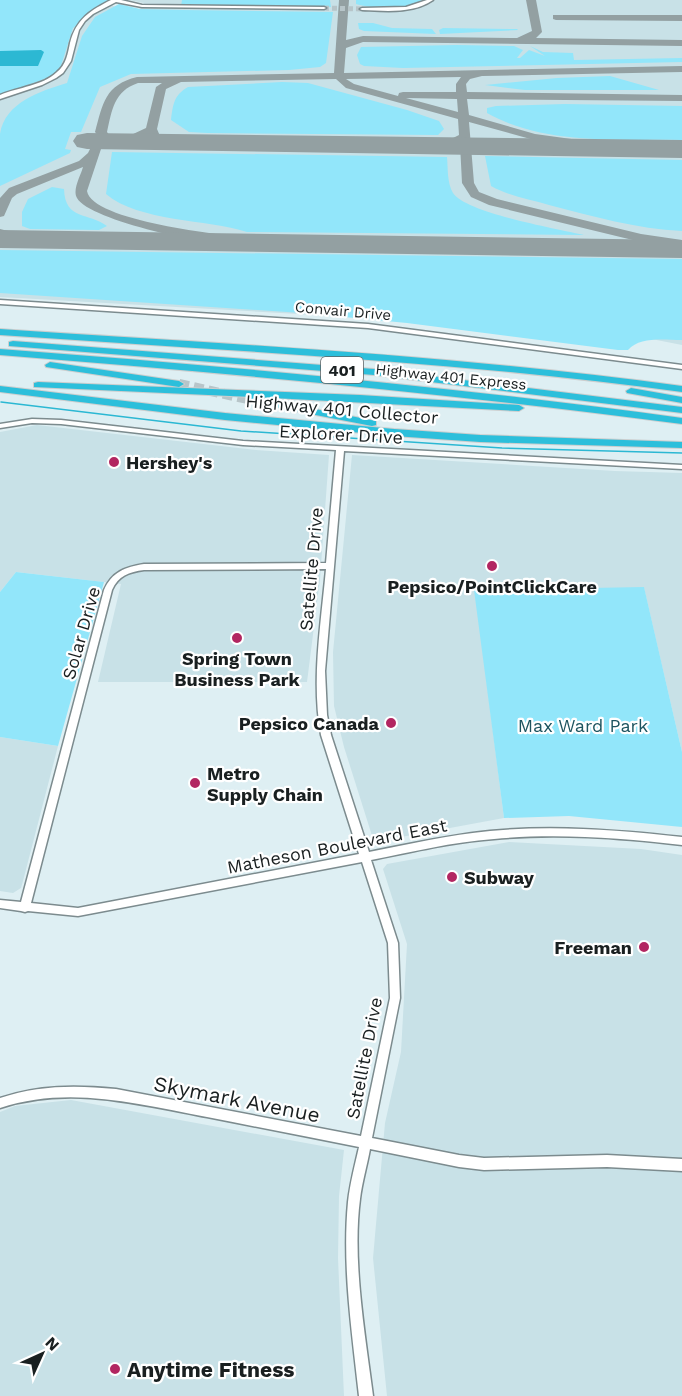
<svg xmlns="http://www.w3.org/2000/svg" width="682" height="1396" font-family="'Work Sans',sans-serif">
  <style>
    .built { fill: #c8e1e7 }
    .green { fill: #92e6fa }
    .water { fill: #2cb8d3 }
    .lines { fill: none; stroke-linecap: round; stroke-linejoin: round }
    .stream { stroke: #2cb8d3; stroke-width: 1.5 }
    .taxiway { fill: #93a0a2; fill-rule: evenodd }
    .runway { fill: #93a0a2; fill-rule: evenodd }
    .minor-tunnel { stroke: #b7c5c9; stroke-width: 5; stroke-dasharray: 5 3; stroke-linecap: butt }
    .highway-tunnel { stroke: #b7c5c9; stroke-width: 10; stroke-dasharray: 10 5; stroke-linecap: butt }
    .minor-casing { stroke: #7c8b8e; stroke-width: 3 }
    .highway-casing { stroke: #cccece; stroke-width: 2 }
    .minor { fill: #fff; fill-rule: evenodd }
    .highway { fill: #2cbfdb; fill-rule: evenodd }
    .poi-dot { fill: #b22661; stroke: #fff; stroke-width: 2 }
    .labels { text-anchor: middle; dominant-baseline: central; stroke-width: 4.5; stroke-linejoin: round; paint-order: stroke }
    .far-street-label { font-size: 15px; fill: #191f20; stroke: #fff }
    .shield { fill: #fff; stroke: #5e6263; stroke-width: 1.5 }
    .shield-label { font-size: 16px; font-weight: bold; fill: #191f20 }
    .street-label { font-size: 18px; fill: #191f20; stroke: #fff }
    .poi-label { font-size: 18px; font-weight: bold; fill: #191f20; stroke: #fff; text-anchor: start }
    .park-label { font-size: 18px; fill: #1d545f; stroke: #fff }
    .near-street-label { font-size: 21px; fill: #191f20; stroke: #fff }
    .near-poi-label { font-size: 21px; font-weight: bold; fill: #191f20; stroke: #fff; text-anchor: start }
  </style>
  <rect width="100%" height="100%" fill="#deeff3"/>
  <path class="built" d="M0 0H100L118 8 139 9 144 3 129 0H682V345L616 332 0 297Z
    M37 425 256 450 329 455 320 579 307 682H98L121 584 16 572 0 592V432Z
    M352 455 615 471 682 473V752L644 588 475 590 504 818 374 842 344 747 334 706 333 652Z
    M0 737 58 746 23 881 21 888 13 893 0 891Z
    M509 842 641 849 682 855V1396H387L373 1258 385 1123 401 1052 407 944 383 869 387 864Z
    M71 1100 344 1150 339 1196 338 1258 344 1396H0V1112L15 1106Z"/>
  <path class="green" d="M0 0H108L73 28 59 72 42 80 0 95Z
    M182 0H330L331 7 181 6Z
    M356 0H427C405 12 376 9 356 4Z
    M119 4 140 9 183 10 333 12 326 63 320 67 289 70 131 74 100 87 81 132H71L65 149 71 150 70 153 0 186C0 170 0 151 0 134 5 102 41 91 67 83L82 36 95 17Z
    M358 23H373L392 28 432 29 436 34 364 31 359 29Z
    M443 28 517 29 518 30 440 34 439 30Z
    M457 45 514 46 523 50 517 58H520L529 50 545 56 530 46 543 52 573 53 574 60 682 58V62L403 68 364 66 360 64 357 55 361 47Z
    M610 76 659 90H525L485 85 557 78Z
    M282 82 308 83 407 110 439 121 444 129 438 135 207 133 189 132 171 120C173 104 174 95 188 87Z
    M565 104 682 106V140C618 139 544 145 487 113V108L496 106Z
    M112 152 447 157C448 168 447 183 453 193 466 213 558 229 584 235L247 232C207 219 139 222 106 194Z
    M485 156 682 160V231C637 229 592 216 549 205 529 199 509 196 491 186Z
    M52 187 64 189C65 221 89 212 107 226L99 230 30 229 22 226V212L28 199Z
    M0 250 682 259V340C664 340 640 336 628 350H618L407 323 302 313 0 293Z
    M16 572 104 582 58 746 0 737V592Z
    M644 587 682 752V827L569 816 504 818 474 590Z"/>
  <path class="water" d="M41 50 44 52 38 66H0V51Z"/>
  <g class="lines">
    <path class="stream" d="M1 402 241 431 502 448 682 453"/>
    <path class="taxiway" d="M339 0H349L346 40 363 36 517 38 532 31 526 0H536L542 32 536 38 682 40V46L363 42 346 48 344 73 682 66V72L482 76 470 79 466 84 467 92 682 95V101L467 99 469 115 535 134 615 145 621 148 615 151 534 140 469 122 474 183 479 192 497 199 641 234 682 240V248L641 242 489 205 471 197 462 183 460 144 443 149 437 146 459 135 458 119 346 88 336 79 181 82 166 89 157 129 160 136 176 140V144L152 140 149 136 126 144H111L101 149 87 191C92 222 230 236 259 239L263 240 265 243 263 246C236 252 91 223 77 198 72 190 81 175 83 167L17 194 12 198 4 216 0 217V198L9 188 79 161 88 153 92 145 102 140 95 132C103 103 105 85 137 77L334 73ZM461 77 456 84V92H403L399 93 398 96 354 84 346 79ZM138 83H162L156 87 146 128 131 135 110 136 107 132C112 110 114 91 138 83ZM406 98 457 99 458 112Z
      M553 15H682V21L556 20 553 19Z
      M0 229 28 236 30 239 24 243 0 237Z"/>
    <path class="runway" d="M87 133 682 140V158L87 149 77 147 73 141 77 135Z
      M0 230 682 240V258L0 248Z"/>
    <path class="minor-tunnel" d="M324 8 362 9"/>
    <path class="highway-tunnel" d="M179 384 252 400"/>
    <defs>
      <path id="minor" d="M111 0H121L142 5 324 7 326 8 324 9 142 7 116 2 93 14 85 21 79 30 71 61 63 73 56 78 42 85 0 99V95C19 87 42 86 57 72 66 65 68 53 70 43 76 19 91 10 111 0Z
        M427 0H433C413 14 386 11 362 10L360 9 362 8 406 7Z
        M0 300 368 324 682 365V369L368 328 0 304Z
        M32 419 61 420 243 441 682 465V469L344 451 325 671 327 715 331 735 369 852C409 844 449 835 490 831 554 825 618 830 682 837V845C619 838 557 833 494 839 452 842 412 852 371 860L398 943 400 998 372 1138 459 1155 484 1158 607 1155 682 1159V1171L607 1167 484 1170 459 1167 370 1149C367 1166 362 1182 360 1199 352 1260 365 1334 373 1396H359C352 1332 342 1266 348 1202 350 1183 355 1165 359 1147 308 1137 257 1127 207 1117 138 1104 69 1085 0 1108V1098C38 1085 76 1085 116 1089L361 1136 390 998 388 943 362 862 78 916 28 911 25 912 21 911 0 908V900L21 902 104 590C112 572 125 567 144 564L326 563 336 450 243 445 61 424 32 423 0 428V424ZM326 569C321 624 311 681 321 735L359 854 78 908 31 903 112 590C118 576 129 572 144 570Z"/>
      <path id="highway" d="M0 329C228 344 456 355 682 386V392C456 361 228 351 0 335Z
        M13 341 374 369 682 407V413L374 375 9 346V342Z
        M0 349C228 366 455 387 682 418V424C455 394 228 373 0 355Z
        M50 362 179 381 184 384 179 387 46 367 45 365Z
        M38 382 360 395 519 405 524 408 519 411 254 397 376 421V425L372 426 249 402 248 400 252 397 34 387V383Z
        M0 386 225 413 394 429 480 435 682 442V448L480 442 394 436 225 420 0 392Z
        M631 388 682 397V403L627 393 626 391Z"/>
    </defs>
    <use href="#minor" class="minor-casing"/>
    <use href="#highway" class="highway-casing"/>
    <use href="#minor" class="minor"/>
    <use href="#highway" class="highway"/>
  </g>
  <g class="poi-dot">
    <circle cx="114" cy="462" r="6"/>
    <circle cx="492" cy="566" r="6"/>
    <circle cx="237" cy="638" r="6"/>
    <circle cx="391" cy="723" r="6"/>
    <circle cx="195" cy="783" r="6"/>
    <circle cx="452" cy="877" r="6"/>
    <circle cx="644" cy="947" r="6"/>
    <circle cx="115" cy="1369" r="6"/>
  </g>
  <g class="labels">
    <g class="far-street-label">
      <text transform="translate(343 311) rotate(5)">Convair Drive</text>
      <text transform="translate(451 377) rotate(6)">Highway 401 Express</text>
    </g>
    <rect class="shield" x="321" y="357" width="42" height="26" rx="4.5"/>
    <g class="shield-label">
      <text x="342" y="370">401</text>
    </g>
    <g class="street-label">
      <text transform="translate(342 409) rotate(5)">Highway 401 Collector</text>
      <text transform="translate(341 434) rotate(3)">Explorer Drive</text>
      <text transform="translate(311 569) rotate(-85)">Satellite Drive</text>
      <text transform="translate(81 633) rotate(-74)">Solar Drive</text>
      <text transform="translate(337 846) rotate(-11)">Matheson Boulevard East</text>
      <text transform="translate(364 1058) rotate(-79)">Satellite Drive</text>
    </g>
    <g class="poi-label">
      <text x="126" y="462">Hershey's</text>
      <text x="492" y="586" text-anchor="middle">Pepsico/PointClickCare</text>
      <text x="237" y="658" text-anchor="middle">Spring Town<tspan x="237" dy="21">Business Park</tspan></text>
      <text x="379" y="723" text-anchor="end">Pepsico Canada</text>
      <text x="207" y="773">Metro<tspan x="207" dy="21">Supply Chain</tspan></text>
      <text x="464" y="877">Subway</text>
      <text x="632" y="947" text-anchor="end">Freeman</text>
    </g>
    <g class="park-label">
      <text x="583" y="725">Max Ward Park</text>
    </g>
    <g class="near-street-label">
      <text transform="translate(237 1099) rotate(11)">Skymark Avenue</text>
    </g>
    <g class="near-poi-label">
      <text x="127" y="1369">Anytime Fitness</text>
    </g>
  </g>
  <g transform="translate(42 1354) rotate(45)" stroke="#ffffff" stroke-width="4.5" paint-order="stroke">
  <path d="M0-4.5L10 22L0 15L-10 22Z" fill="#191f20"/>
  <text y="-9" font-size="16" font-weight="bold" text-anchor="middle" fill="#191f20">N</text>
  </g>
</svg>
